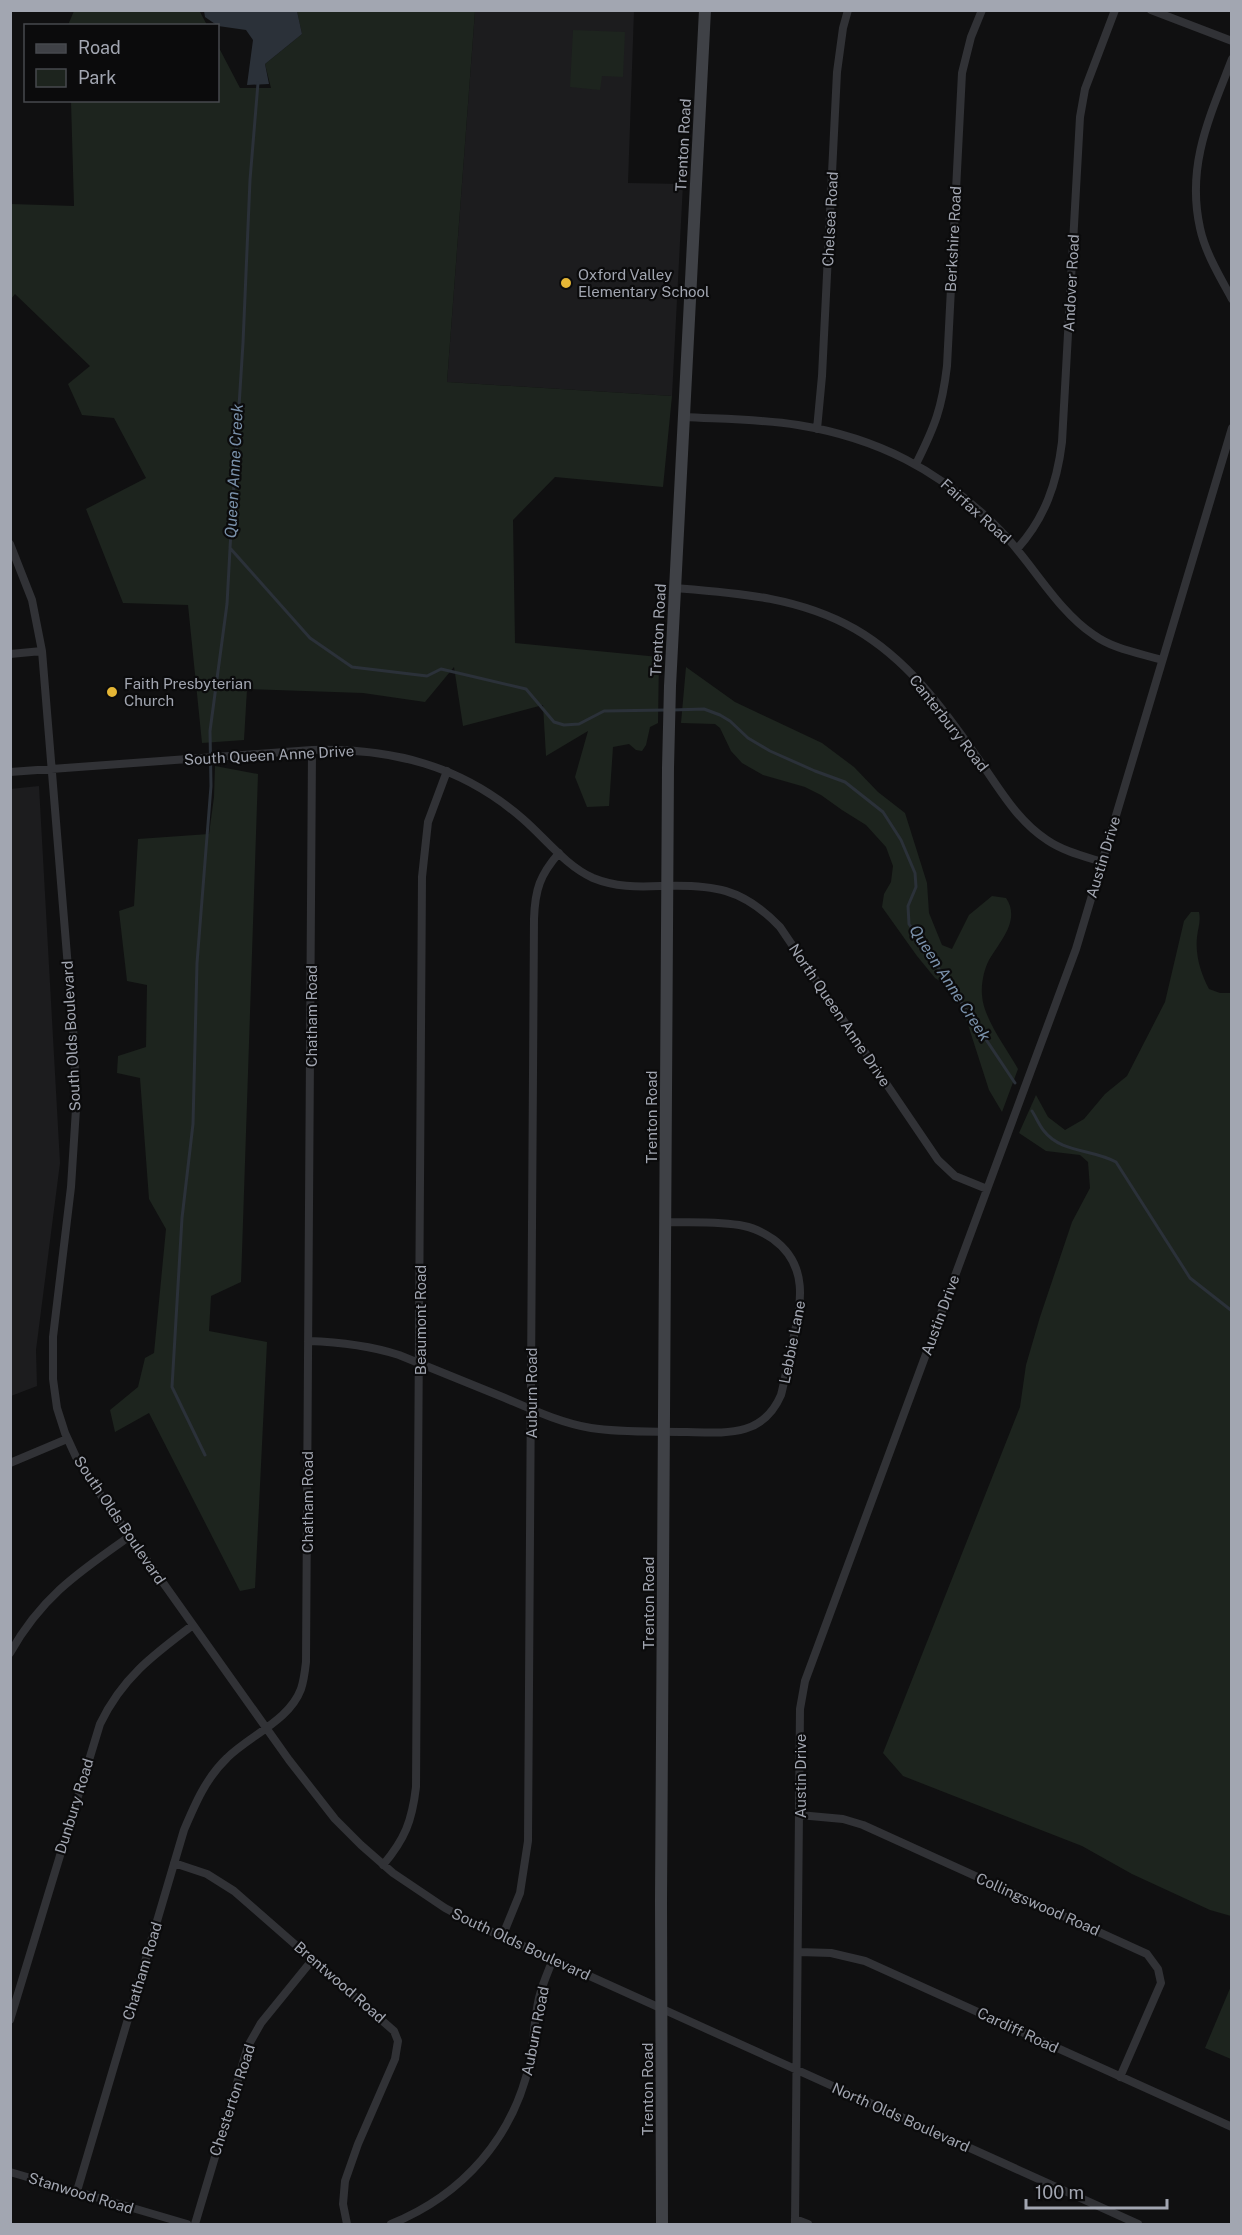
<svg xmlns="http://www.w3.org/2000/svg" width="1242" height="2235" font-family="'Public Sans',sans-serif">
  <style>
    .built { fill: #1c1c1e }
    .green { fill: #1d241e }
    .water { fill: #2b3139 }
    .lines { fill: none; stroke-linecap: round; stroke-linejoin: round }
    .stream { stroke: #2b3139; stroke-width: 3 }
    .minor { stroke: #313236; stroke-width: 8 }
    .secondary { stroke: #3f4146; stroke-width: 12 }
    .poi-dot { fill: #e5b635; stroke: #0b0b0c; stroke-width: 2 }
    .labels { text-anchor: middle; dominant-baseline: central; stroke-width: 4.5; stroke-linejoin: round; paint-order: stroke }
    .street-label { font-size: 15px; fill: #a2a6b1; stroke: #0b0b0c }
    .poi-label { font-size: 15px; fill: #a2a6b1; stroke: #0b0b0c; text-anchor: start }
    .water-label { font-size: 16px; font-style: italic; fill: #7a91ab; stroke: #0b0b0c }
  </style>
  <rect width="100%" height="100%" fill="#101011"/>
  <path class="built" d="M475 11H634L628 183 683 184 672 396 447 382Z
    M39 786 60 1163 36 1350 37 1386 11 1396 10 789Z"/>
  <path class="green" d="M199 10 207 25H68L74 11Z
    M297 11H475L447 382 672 396 663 487 555 477 513 520 515 643 659 657 658 723 650 727 646 745 642 751 636 750 629 744 613 747 609 806 587 807 575 777 588 731 546 756 543 705 463 726 454 667 425 702 363 693 247 689 244 740 202 743 188 605 123 603 86 509 146 478 114 418 82 415 68 384 90 366 15 294 11 299V204L74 206 71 101 218 100V46L240 88H271L265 64 302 34Z
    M573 30 625 32 623 77 602 76 600 90 570 87Z
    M686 667 735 702 822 743 854 767 878 792 905 813 927 883 929 913 942 945 952 949 969 915 992 896 1006 898C1021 920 1000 941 989 960 984 969 981 984 982 995 983 1018 1007 1049 1018 1069L1002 1112 989 1090 962 1006 946 985 935 978 917 956 882 907 884 894 891 882 893 866 886 847 866 825 842 810 821 795 805 787 763 775 742 763 731 751 720 728 715 724 681 723Z
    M215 766 258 774 241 1282 211 1296 209 1331 267 1342 255 1588 240 1591 149 1413 115 1432 110 1410 138 1387 145 1358 154 1353 166 1229 149 1199 140 1078 117 1073 118 1056 146 1047 147 985 127 981 119 911 134 906 138 839 209 834 214 797Z
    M1191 912H1199C1201 921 1198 928 1197 937 1195 955 1201 974 1209 989L1220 993H1232L1231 1916 1210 1910 1132 1874 1082 1846 903 1776 883 1753 1020 1407 1026 1365 1040 1317 1072 1222 1090 1188 1088 1162 1080 1155 1046 1151 1019 1133 1036 1095 1048 1117 1065 1130 1084 1119 1105 1094 1127 1076 1165 1002 1184 921Z
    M1231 1986V2059L1205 2048Z"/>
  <path class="water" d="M204 11H297L302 34 265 64 269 84 247 85 253 40 246 30 218 26 205 17Z"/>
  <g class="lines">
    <path class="stream" d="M258 83 250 180 243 343 230 548 310 638 352 667 427 676 441 669 526 689 554 722 564 725 579 724 604 711 666 710
      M672 710 704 709 720 715 730 721 748 738 770 751 815 771 845 782 883 812 901 840 915 873 916 887 908 906 909 924 1015 1083
      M1032 1111C1036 1117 1039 1125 1044 1131 1061 1153 1093 1149 1116 1162L1190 1278 1232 1311
      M205 1455 172 1387 182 1218 193 1124 197 963 211 786 210 731 227 604 230 549"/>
    <path class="minor" d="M1151 10 1232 41
      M1232 59C1210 116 1186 165 1200 228 1205 252 1220 277 1232 299
      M684 417C722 419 760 419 798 425 878 438 939 470 997 527 1030 559 1055 609 1094 635 1113 649 1139 653 1162 660
      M817 429 822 376 837 72 843 28 848 10
      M916 464C935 426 942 408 947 366L962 73 971 37 982 10
      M10 544 32 600 42 651 74 1041 76 1109 71 1187 53 1337V1379L57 1408 65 1433 76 1457 88 1477 289 1760 335 1819 361 1845 393 1873 445 1908 481 1927 1138 2224
      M1017 549C1045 518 1057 483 1062 442L1080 117 1085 89 1115 10
      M675 588C738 593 799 597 855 629 907 659 943 708 977 757 998 786 1016 820 1047 840 1063 851 1083 856 1102 862
      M10 654 42 651
      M10 772 312 750C392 748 461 765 523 819 545 838 566 866 593 878 615 887 637 887 660 886 713 884 743 888 780 927L938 1160 955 1176 987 1189
      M308 1341C340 1342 368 1345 399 1355 434 1369 470 1384 505 1398 533 1410 561 1423 591 1428 623 1433 655 1431 687 1432 727 1433 763 1437 781 1395 785 1380 787 1365 791 1350 799 1311 813 1268 773 1239 764 1233 755 1228 744 1226 719 1221 691 1223 665 1222
      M10 1463 67 1439
      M10 1653C42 1596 79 1572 130 1536
      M799 1815 843 1819 863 1825 1147 1954 1158 1969 1161 1983 1120 2077
      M174 1863 207 1874 234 1891 394 2031 398 2041 395 2059 358 2144 345 2181 343 2204 347 2224
      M383 1865C405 1839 412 1821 416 1787L422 877 428 822 447 771
      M502 1937 520 1893 528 1841 534 919C535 889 540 875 559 853
      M799 1952 831 1953 865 1961 1232 2127
      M10 2020 100 1724C122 1678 153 1655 193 1625
      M10 2172 187 2224
      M77 2191 184 1830C195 1804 206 1778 227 1758 250 1735 289 1721 301 1689 304 1680 305 1671 306 1662L312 750
      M795 2219 808 2224
      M195 2224 248 2046 261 2023 313 1959
      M391 2224C463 2195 514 2137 530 2061 534 2040 534 2019 539 1998 542 1985 548 1972 553 1959
      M795 2224 800 1709 805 1681 1076 949 1232 428"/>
    <path class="secondary" d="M662 2224 661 1901 668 768 670 686 705 10"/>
  </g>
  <g class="poi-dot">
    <circle cx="566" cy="283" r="6"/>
    <circle cx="112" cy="692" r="6"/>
  </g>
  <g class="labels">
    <g class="street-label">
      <text transform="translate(683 145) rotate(-87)">Trenton Road</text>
      <text transform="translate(830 219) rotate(-87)">Chelsea Road</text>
      <text transform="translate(953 239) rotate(-87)">Berkshire Road</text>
      <text transform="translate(1071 283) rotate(-87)">Andover Road</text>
      <text transform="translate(976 511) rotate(42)">Fairfax Road</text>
      <text transform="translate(658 630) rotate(-87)">Trenton Road</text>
      <text transform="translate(949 723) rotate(52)">Canterbury Road</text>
      <text transform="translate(269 755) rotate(-3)">South Queen Anne Drive</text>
      <text transform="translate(1103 857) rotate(-73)">Austin Drive</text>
      <text transform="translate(840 1015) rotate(56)">North Queen Anne Drive</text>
      <text transform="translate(311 1016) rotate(-90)">Chatham Road</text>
      <text transform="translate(71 1036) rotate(-93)">South Olds Boulevard</text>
      <text transform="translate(651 1117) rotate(-90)">Trenton Road</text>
      <text transform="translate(940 1315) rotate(-70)">Austin Drive</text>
      <text transform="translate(420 1320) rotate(-90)">Beaumont Road</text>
      <text transform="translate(792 1342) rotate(-79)">Lebbie Lane</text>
      <text transform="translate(531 1393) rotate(-90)">Auburn Road</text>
      <text transform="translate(307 1502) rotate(-90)">Chatham Road</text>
      <text transform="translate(120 1520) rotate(56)">South Olds Boulevard</text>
      <text transform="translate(648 1603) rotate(-90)">Trenton Road</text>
      <text transform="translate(800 1776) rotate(-90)">Austin Drive</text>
      <text transform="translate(74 1806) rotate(-73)">Dunbury Road</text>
      <text transform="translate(1038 1904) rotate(24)">Collingswood Road</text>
      <text transform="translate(521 1944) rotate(25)">South Olds Boulevard</text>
      <text transform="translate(142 1971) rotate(-73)">Chatham Road</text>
      <text transform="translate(340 1982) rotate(41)">Brentwood Road</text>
      <text transform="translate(1018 2030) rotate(25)">Cardiff Road</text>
      <text transform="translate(535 2031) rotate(-79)">Auburn Road</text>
      <text transform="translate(647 2089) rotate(-90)">Trenton Road</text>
      <text transform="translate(232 2100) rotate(-72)">Chesterton Road</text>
      <text transform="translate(901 2117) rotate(24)">North Olds Boulevard</text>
      <text transform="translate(81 2193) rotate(17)">Stanwood Road</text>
    </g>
    <g class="poi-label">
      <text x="578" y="274">Oxford Valley<tspan x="578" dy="17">Elementary School</tspan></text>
      <text x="124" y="683">Faith Presbyterian<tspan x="124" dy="17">Church</tspan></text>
    </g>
    <g class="water-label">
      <text transform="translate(234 471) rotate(-87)">Queen Anne Creek</text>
      <text transform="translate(950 983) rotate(57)">Queen Anne Creek</text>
    </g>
  </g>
  <rect width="1242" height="2235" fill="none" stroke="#a2a6b1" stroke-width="24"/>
  <rect x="24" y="24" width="195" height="78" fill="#0b0b0c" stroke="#47494e" stroke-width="1.5"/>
  <rect x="36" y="44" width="30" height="9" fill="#3f4146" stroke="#47494e" stroke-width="1.5"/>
  <text x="78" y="54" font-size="18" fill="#a2a6b1">Road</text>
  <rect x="36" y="69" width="30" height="18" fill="#1d241e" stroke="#47494e" stroke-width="1.5"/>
  <text x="78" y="84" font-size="18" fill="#a2a6b1">Park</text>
  <path d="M1026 2199v9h141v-9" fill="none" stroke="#a2a6b1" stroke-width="3"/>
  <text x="1035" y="2199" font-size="18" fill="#a2a6b1" stroke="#0b0b0c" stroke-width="4.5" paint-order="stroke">100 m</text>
</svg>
